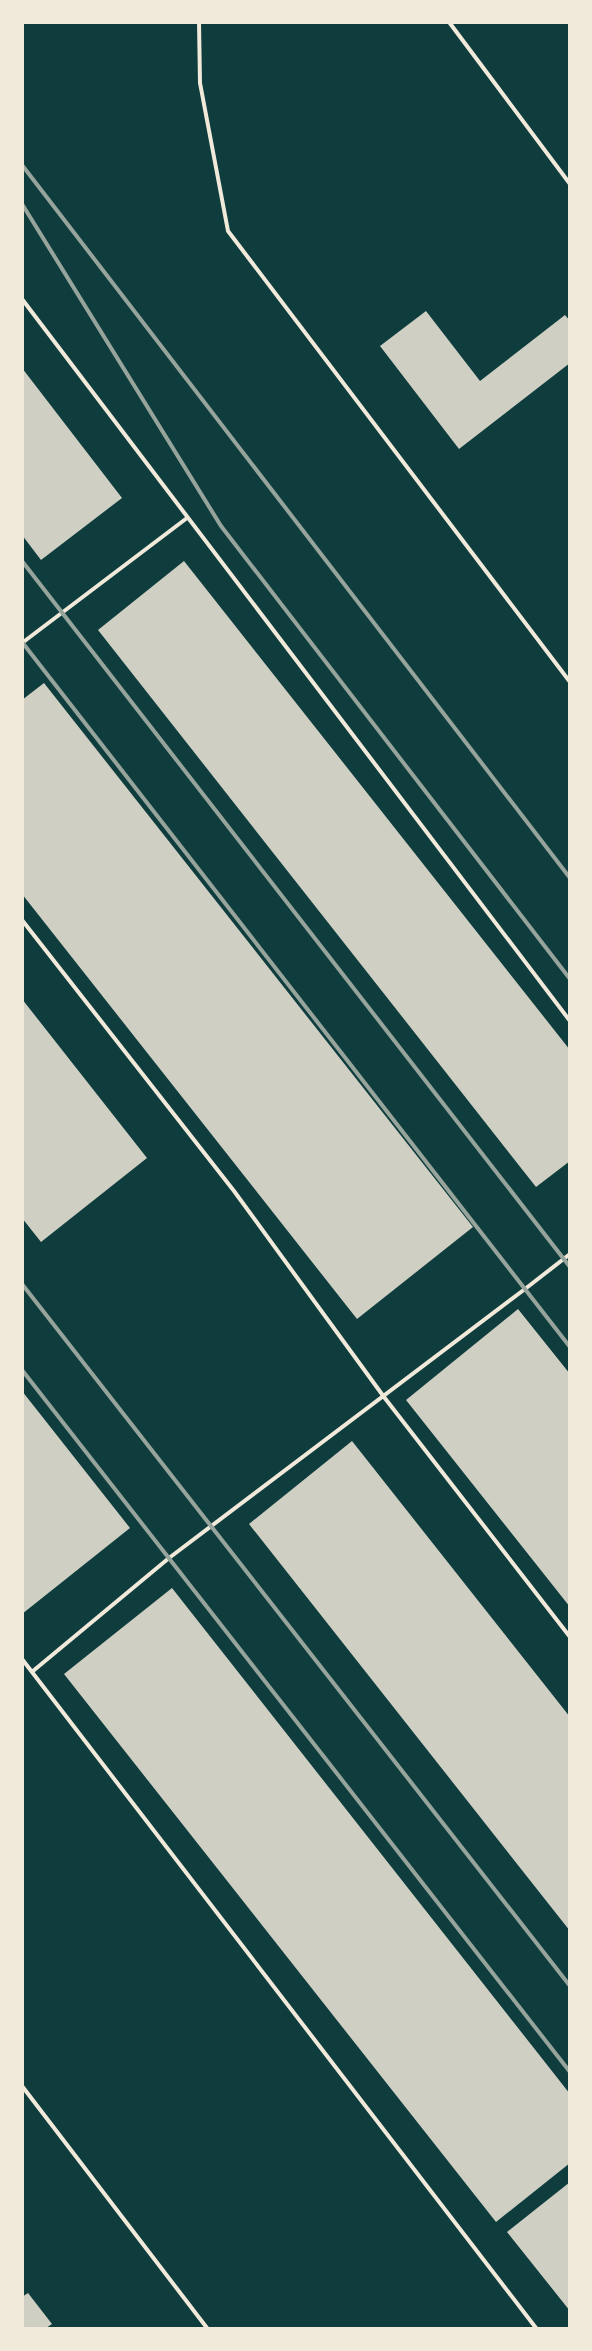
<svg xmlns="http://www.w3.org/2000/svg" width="592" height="2351" font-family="Helvetica,sans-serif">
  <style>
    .building { fill: #cfcfc3 }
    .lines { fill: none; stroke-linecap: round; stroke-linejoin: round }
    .service { stroke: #f1e9da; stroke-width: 4 }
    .rail { stroke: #97a49c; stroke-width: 4 }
  </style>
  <rect width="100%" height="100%" fill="#0f3d3e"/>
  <path class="building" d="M426 311 480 381 565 315 570 321V363L459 449 380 346Z
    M22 368 122 498 41 560 22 535Z
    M184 561 570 1050V1161L536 1187 98 630Z
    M44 683 473 1227 357 1319 22 894V700Z
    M22 999 147 1158 41 1242 22 1218Z
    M518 1309 570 1374V1607L406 1400Z
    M22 1391 130 1528 22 1614Z
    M352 1441 570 1717V1931L249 1524Z
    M172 1588 570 2094V2163L496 2222 64 1674Z
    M570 2182V2311L507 2232Z
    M28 2293 52 2324 46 2328H22V2297Z"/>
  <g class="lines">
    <path class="service" d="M199 22 200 83 228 231 570 682
      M449 22 570 184
      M22 299 570 1021
      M22 643 187 518
      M22 920 234 1191 384 1397 570 1637
      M22 1659 536 2328
      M33 1671 169 1558 525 1289 570 1254
      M22 2086 207 2328"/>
    <path class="rail" d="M22 165 570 878
      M22 204 221 526 570 979
      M22 561 570 1267
      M22 642 570 1347
      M22 1284 570 1986
      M22 1370 570 2072"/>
  </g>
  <rect width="592" height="2351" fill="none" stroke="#f1e9da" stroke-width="48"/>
</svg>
